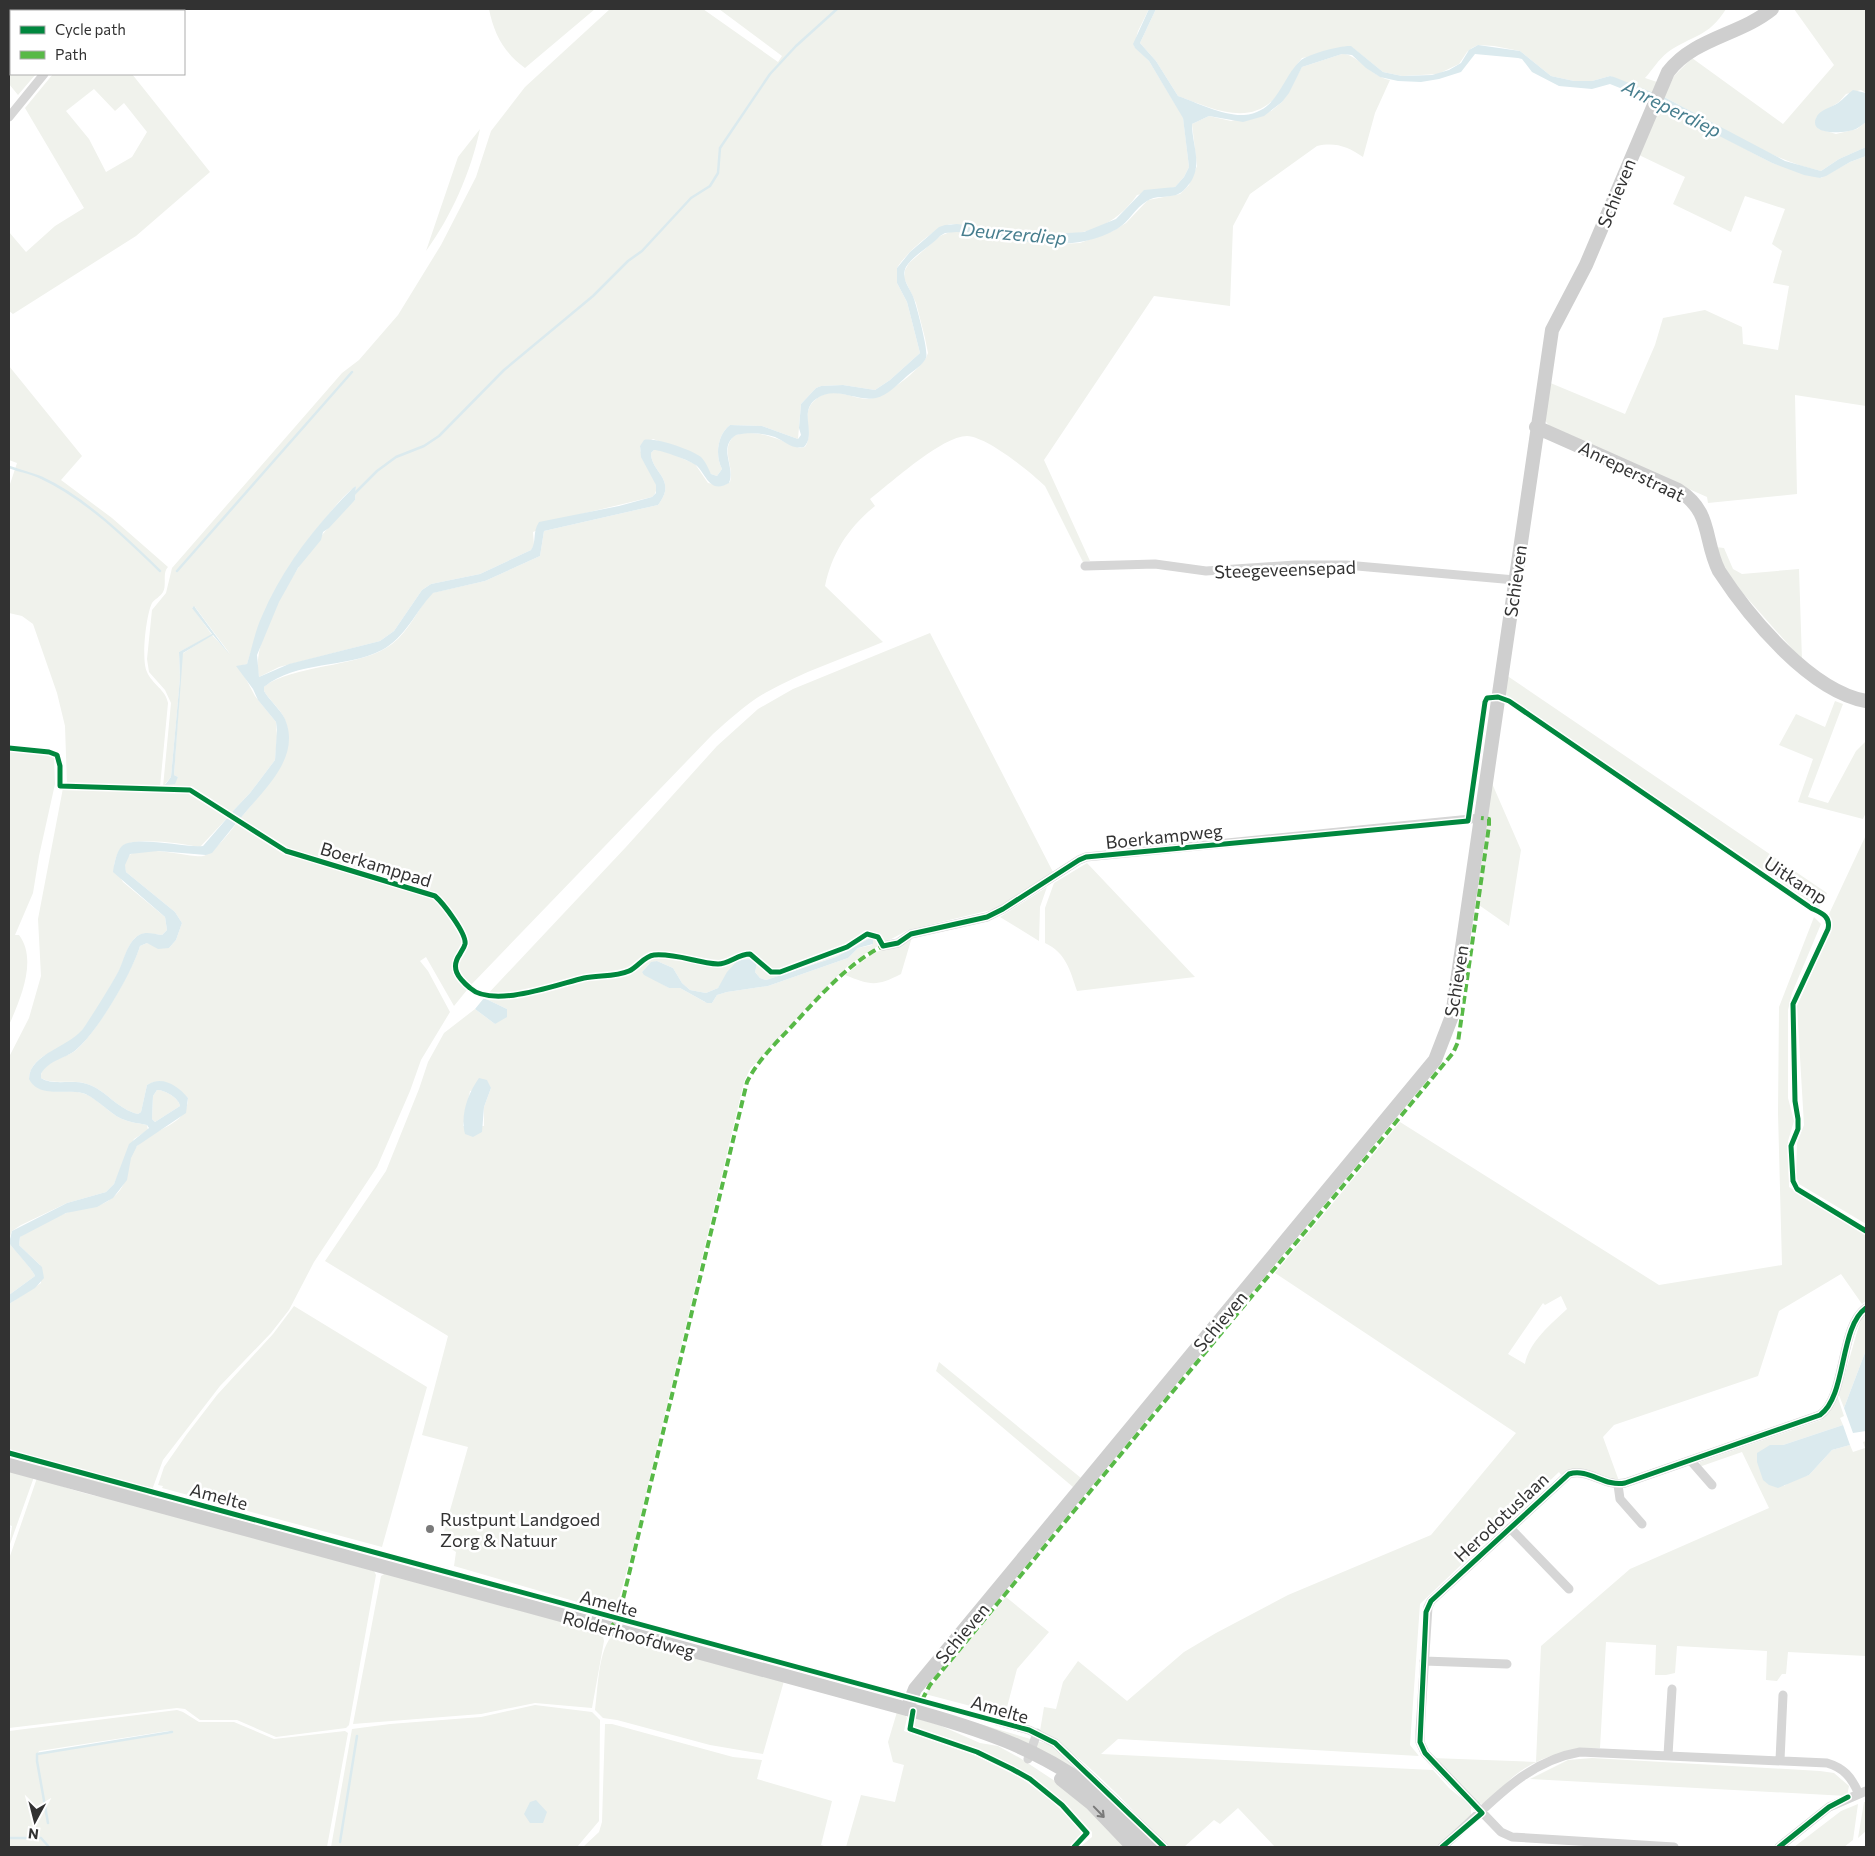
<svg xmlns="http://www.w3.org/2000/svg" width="1875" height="1856" font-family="Commissioner,sans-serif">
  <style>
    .green { fill: #f0f2ec; fill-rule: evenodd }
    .water { fill: #dbeaee; fill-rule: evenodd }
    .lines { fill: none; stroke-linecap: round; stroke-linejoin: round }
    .stream { stroke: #dbeaee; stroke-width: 2.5 }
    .street { stroke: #d6d6d6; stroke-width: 9 }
    .secondary { stroke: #cfcfcf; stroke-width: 14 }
    .quiet { stroke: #58b947; stroke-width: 4; stroke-dasharray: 8 4; stroke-linecap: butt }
    .cycleway-casing { stroke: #fff; stroke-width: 8 }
    .cycleway { stroke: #00873e; stroke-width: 5 }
    .oneway { stroke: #797979 }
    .poi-dot { fill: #7a7a7a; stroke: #fff; stroke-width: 2 }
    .labels { text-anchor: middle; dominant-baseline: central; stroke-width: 5; stroke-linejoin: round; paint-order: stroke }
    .street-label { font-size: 18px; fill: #323232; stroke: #fff }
    .poi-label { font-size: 18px; fill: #323232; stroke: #fff; text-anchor: start }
    .water-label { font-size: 19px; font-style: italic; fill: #477e8e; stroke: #fff }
  </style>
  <rect width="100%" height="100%" fill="#fff"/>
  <path class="green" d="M9 9H14L15 11H11V74H36L18 95 9 84Z
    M489 9H595L525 68C504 53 494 34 489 9Z
    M610 9H703L778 62 782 56 719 9H1149L1138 31 1134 46 1149 61 1183 117 1189 167 1184 177 1175 187 1137 195C1103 244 1052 237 1000 230 984 227 967 227 951 224 936 226 904 255 897 268V283L907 302 920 353 890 380 875 390 843 385 821 386 816 388 801 404 798 439 762 426 730 425C717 435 715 456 722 469L717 476 711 474 694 454 653 439 640 446C639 462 667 484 652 497L577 515 533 532 534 545 531 550 480 574 431 584 422 590 394 631 380 641 279 667 259 677C248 629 320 529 355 500L356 486C345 494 337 504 329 514 285 565 267 600 247 664L239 666 255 696 276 722 277 737 275 760 250 793 231 813 192 789 163 787 171 703 165 690 149 672 147 659 152 610 166 593 172 568 342 373 359 360 398 315 441 245 476 177 491 131 525 87ZM192 607H195L230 654 212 635ZM210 636 182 654 174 775 178 777 174 784H165L171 777 180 678 179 652Z
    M1156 9H1726C1708 38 1692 35 1668 52 1658 60 1653 69 1645 78L1657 82 1653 93 1610 76 1592 81H1574L1551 76 1520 51 1494 46 1478 45 1472 48 1467 52 1459 64 1438 74 1402 76 1383 72 1353 48 1302 58C1293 69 1287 83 1278 94 1252 129 1211 108 1178 96L1156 61 1140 43Z
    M1794 9H1866V93L1861 90 1846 94 1839 102 1820 114 1816 118V124L1819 129 1836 134 1857 129 1866 122V147L1839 159 1821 171C1768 160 1713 122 1664 97L1674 76 1692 58 1783 124 1834 65Z
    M1342 54C1357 53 1371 77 1390 80L1375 113 1363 157C1348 147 1336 142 1317 146L1250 194 1233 226 1230 306 1154 296 1044 460 1090 561 1083 562 1045 486C1030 472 988 437 967 436 942 436 891 483 870 499L875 506C848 528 832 553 825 586L883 642C844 658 802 672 765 693 746 704 729 720 713 734L471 985 472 988 456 968C457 957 466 950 467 938L441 900 425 891 294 853 240 819C259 795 299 754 285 720 281 709 270 701 264 691V687L269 683C304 664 364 666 392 644 410 630 418 608 432 593L485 581 540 556 544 531 658 505C678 479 651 473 651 453L654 450H663L695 464 708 483 722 486 730 482C735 466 719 450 735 435 758 428 779 440 800 448L805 447C815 433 799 414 815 400 833 385 848 398 867 399 883 399 917 372 926 358L928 353 925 338 916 303 904 278 905 270 909 263 940 236 950 232H963L1030 242 1061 244 1080 243 1113 231 1126 223 1148 200 1180 194 1189 185 1197 166 1192 124 1209 116 1231 121 1271 111 1282 102 1302 67Z
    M53 74H132L210 172 136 236 13 314 9 311V232L26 252 55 226 84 208 25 108ZM94 89 115 111 124 103 147 132 132 157 106 172 89 139 66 111Z
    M1660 104 1772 163 1821 178 1850 162 1866 156V406L1795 395 1797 494 1708 503 1707 497 1551 428 1543 418 1548 382 1625 414 1655 345 1663 318 1705 310 1742 327 1743 344 1778 350 1789 286 1773 283 1782 251 1772 244 1785 209 1745 196 1731 232 1673 204 1685 177 1639 155Z
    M480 129C471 172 451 217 426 251L458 157Z
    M9 366 82 456 61 480 112 518 168 567C162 573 167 585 163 592 160 597 155 599 152 603 146 615 141 660 147 672 152 684 166 690 168 703L160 787 67 785 65 726 57 693 33 624 22 616 9 613V487L17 463 9 460Z
    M1716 547 1724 548 1733 569 1742 574 1799 569 1802 660 1733 582 1721 566Z
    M930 633 1053 872 995 909 908 930 869 951 849 965 823 990 750 1069 744 1082 632 1552 615 1613 454 1566 456 1552 441 1542 468 1447 422 1435 448 1336 325 1261 386 1171 419 1089 428 1062 444 1033 475 1009 495 1024 507 1009 484 998 626 847 717 746 758 709 793 689ZM870 938 873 941 872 945 858 948 848 958 768 986 727 992 717 995 712 1003 705 1002 680 988H669L642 972 649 964 657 961 673 968 682 983 690 990 706 993 718 988 738 960 752 959 757 964 755 972 760 978 766 980 836 957ZM491 1088 484 1107V1126H463L470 1091Z
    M1506 675 1827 893 1819 908 1503 693Z
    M1835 701 1843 704 1808 797 1828 803 1856 751 1866 741V812L1863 819 1798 802 1813 759 1779 745 1796 714 1825 727Z
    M9 751 52 756 54 757 55 784 39 856 33 893 15 935H19C38 960 20 1000 9 1025Z
    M1491 781 1521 850 1509 926 1476 903Z
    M63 788 186 790 200 796 229 816 200 847C183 844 140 837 124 845 118 849 115 860 114 866L123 882 165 917 167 930 162 935C154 934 146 932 139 935 127 942 125 960 119 971 106 993 94 1020 75 1038 60 1052 32 1053 29 1078 39 1098 65 1088 82 1093 94 1096 106 1110 118 1117 127 1122 137 1123 147 1125L148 1130 134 1139 114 1184 106 1192 67 1203 21 1225 12 1231 9 1240V1057L29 1018 41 976 38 919Z
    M238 821 295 856 433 896C441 903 465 932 464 943 462 952 453 958 453 968L470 992 467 990 454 1006 426 957 420 961 428 971 450 1012 421 1060 410 1091 377 1167 314 1262 289 1310 271 1333 220 1386 163 1460 152 1490 9 1451V1304L41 1283 40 1265 19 1245 20 1237C28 1230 61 1214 72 1211 84 1208 97 1208 108 1201 135 1184 122 1162 138 1145 153 1128 188 1126 188 1098 176 1088 163 1075 147 1085L141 1112 138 1114C117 1109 106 1090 87 1084 73 1079 52 1085 41 1078 40 1062 65 1058 75 1051 96 1034 132 972 140 946L147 943 169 948 176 940 182 923 175 912 126 872C115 834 189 859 203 856 213 854 232 830 238 821Z
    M1866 835V1224L1799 1184 1796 1176 1797 1143 1804 1125 1797 1006 1830 932 1832 923 1829 914Z
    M1087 863 1195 977 1077 991C1070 970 1066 953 1045 943V908L1054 883Z
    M1047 887 1040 907 1039 941 1000 917Z
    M1814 917 1821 924 1792 993 1788 1010V1098L1794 1121 1788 1141 1789 1187 1866 1235V1301L1862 1304 1841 1274 1779 1311 1758 1376 1614 1425 1603 1437 1619 1481C1598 1478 1582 1461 1561 1475L1559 1472 1420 1604 1410 1745 1419 1756 1118 1739 1101 1754 1433 1770 1449 1788 1471 1806V1816L1436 1847H1275L1238 1808 1220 1824 1214 1820 1184 1847H1168C1128 1806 1090 1761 1040 1731L1044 1707 1056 1709 1063 1682 1078 1661 1127 1701 1184 1652 1216 1633 1288 1595 1431 1535 1516 1433 1275 1273 1400 1122 1659 1285 1782 1265 1778 1113 1779 1007ZM1561 1296 1567 1309C1552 1323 1529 1342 1525 1364L1508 1354 1543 1303 1545 1305Z
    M912 937 901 974C876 987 870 985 845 975L872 954Z
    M157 1090C165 1090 179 1098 180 1106L155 1122 152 1119 153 1096Z
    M9 1243C14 1249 33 1270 35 1276L9 1295Z
    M294 1306 427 1387 382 1547 162 1488 163 1486 158 1485 164 1467 187 1434 217 1395 273 1334Z
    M1866 1313V1350L1844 1408 1839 1395 1857 1332 1861 1320Z
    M939 1362 1081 1478 1073 1487 936 1371Z
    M1837 1395 1844 1416 1840 1418 1843 1425 1783 1445H1770L1784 1486 1792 1480 1809 1475 1832 1450 1850 1445 1853 1452 1865 1448 1863 1442 1866 1441V1656L1788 1652 1786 1674H1782L1777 1681 1766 1680 1767 1651 1677 1646 1675 1673 1666 1675H1655L1656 1645 1606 1642 1600 1748C1569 1749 1539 1756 1514 1776 1503 1785 1495 1799 1482 1804L1478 1803 1432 1758 1536 1762 1541 1646 1630 1569 1769 1508 1742 1452 1699 1467 1700 1462 1821 1420 1834 1405Z
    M41 1464 149 1494 148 1497 40 1469Z
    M9 1470 34 1477 9 1547 12 1526 9 1525Z
    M37 1478C64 1486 88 1497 116 1499L374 1571 376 1575 349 1725 346 1728 276 1737 237 1720H200L185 1709 177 1708 9 1728V1559Z
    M386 1573 602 1631 604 1641 592 1708 535 1703 481 1714 353 1724 381 1576Z
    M1006 1597 1049 1632 1017 1669 1005 1715 925 1694Z
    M614 1634 784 1681 763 1754 710 1745 617 1720 603 1718 595 1710C598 1690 598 1647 614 1634Z
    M535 1705 592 1712 600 1720 599 1821 577 1847H331L352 1729 390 1724 481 1717Z
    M177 1710 183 1712 199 1722H234L274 1739 345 1731 348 1733 327 1847H9V1731ZM168 1731 173 1733 38 1753 39 1751Z
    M897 1712 905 1714 907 1718 904 1731 974 1755 1021 1778 1046 1796 1083 1830V1836L1069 1847H846L861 1795 895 1802 904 1765 893 1762 888 1742Z
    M916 1718 939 1725 980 1743 998 1746 1020 1758 1067 1789 1128 1847H1080L1092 1837V1832C1042 1776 989 1748 916 1729L913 1725Z
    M966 1720 1051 1745 1074 1764 1108 1798Z
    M605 1724H612L733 1757 762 1760 757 1779 832 1801 821 1845 827 1847H583L599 1832 602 1822Z
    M1592 1758 1820 1771 1834 1773 1849 1786 1847 1796 1530 1779 1568 1760Z
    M1864 1802H1866V1831L1858 1838Z
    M1858 1804 1853 1840 1844 1847H1794L1841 1811Z"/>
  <path class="water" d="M1149 9H1156L1140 43 1156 61 1178 96C1198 103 1223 116 1244 115 1278 112 1281 79 1300 61 1307 54 1342 45 1351 46L1383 72 1402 76 1432 75 1449 70 1461 63 1469 50 1478 45 1520 51 1551 76 1574 81H1592L1610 76 1614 77 1664 97 1785 161 1821 171 1839 159 1866 147V156L1850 162 1826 176 1820 178 1804 175 1772 163 1645 98 1610 84 1592 89 1559 86 1532 72 1522 59 1518 58 1475 54 1461 72 1439 79 1421 82 1398 81 1380 77 1366 68 1352 55 1342 54 1302 67 1289 93 1282 102 1264 116 1243 122 1209 116 1192 124C1192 145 1203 164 1190 183 1186 188 1182 193 1176 195 1167 198 1155 195 1147 201 1135 208 1129 222 1117 229 1067 258 1009 236 957 232L945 233 940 236C931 246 912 256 906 267 900 279 911 289 914 299 917 308 929 352 926 358 923 365 913 371 907 376 898 384 887 396 876 398 855 402 836 385 816 399 798 412 817 433 804 447 793 450 784 441 775 437 763 433 748 432 736 435 717 448 736 467 729 483 710 494 707 476 697 466 692 461 661 450 654 450L651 453C651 473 678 479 658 505L544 531 540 556 485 581 433 593C415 612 406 637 382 650 345 669 297 660 264 687V691C270 701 280 709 285 719 302 759 261 792 240 819L231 813 250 793 275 760 277 730 276 722 258 700 253 689 236 666 247 664C252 648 255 631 262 616 283 567 316 525 353 488L356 486 355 500 329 528 323 532 321 540 298 568 279 602 257 655 259 677 289 664 380 641 394 631 422 590 431 584 480 574 531 550C537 541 532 533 539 522L619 506 652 497 656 493V485L641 457 640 446 644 440C655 437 692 450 701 457 706 462 708 468 711 474L717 476 722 469C715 456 717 435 730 425L762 426 798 439 801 435 799 428 801 404 816 388 821 386 843 385 875 390 890 380 920 353 907 302 897 283V268L910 252 939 227 945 225 957 224 1037 235 1084 232 1116 219 1144 190 1175 187 1184 177 1189 167 1183 118 1149 61 1135 48 1133 44Z
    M1853 90 1866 93V122C1863 124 1860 127 1856 129 1848 133 1808 137 1816 118 1819 110 1832 107 1838 103 1844 99 1847 94 1853 90Z
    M194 606 230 655 213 635 183 653 174 775 178 777 175 784 165 785 171 777 180 678 179 652 212 634 192 608Z
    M229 816 238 821 212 853 206 855 158 851 130 854 125 865 126 872 175 912 182 923 176 940 169 948 158 949 147 943 140 946C132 973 99 1029 78 1048 67 1059 49 1059 41 1074V1078C53 1086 72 1079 87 1084 106 1090 117 1109 138 1114L141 1112 147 1085C162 1075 178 1086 188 1098L186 1113 137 1146 131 1158 127 1180 113 1198 97 1207 66 1213 20 1237 19 1245 42 1267 44 1278 35 1288 9 1304V1295L35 1276C33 1270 14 1250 9 1243L12 1231 67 1203 106 1192 114 1184 129 1144 149 1128 147 1125C137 1123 127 1122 118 1117 108 1111 92 1095 82 1093 66 1089 38 1098 29 1079 30 1052 71 1048 85 1026 96 1009 107 992 117 974 124 962 126 943 139 935 146 931 154 934 162 935L167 930 165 917 113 872C114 865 116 852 122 846 135 835 186 848 203 846ZM157 1090C165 1090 179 1098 180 1106L155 1122 152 1119 153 1096Z
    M870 938 873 939V944L858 948 848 958 768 986 727 992 717 995 712 1003H707L680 988H669L644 975 642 972 651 962 657 961 673 968 682 983 690 990 706 993 718 988 727 972 738 960 754 959 757 964 755 972 760 978 766 980 836 957Z
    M484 998 507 1009V1017L495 1024 475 1009Z
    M479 1078 487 1080 491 1088 484 1107 482 1132 473 1137 465 1134C460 1115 468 1093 479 1078Z
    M1866 1350V1431L1853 1433 1844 1408Z
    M1843 1425 1850 1445 1832 1450 1809 1475 1778 1488 1769 1485 1763 1480 1757 1462V1453L1770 1445H1783Z
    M536 1800 547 1812 543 1823H530L524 1814 530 1802Z"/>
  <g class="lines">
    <path class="stream" d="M9 467C20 471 31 473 42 478 85 498 126 538 160 571
      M354 494 377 471 396 457 424 446 439 436 504 370 593 296 628 261 642 251 691 198 710 186 718 173 720 148 770 74 796 46 837 9
      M177 571 352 372
      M9 1528V1527
      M48 1823 37 1761V1754L172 1732
      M9 1838H41L49 1847
      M340 1842 357 1736"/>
    <path class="street" d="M22 9 23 11
      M96 11 98 9
      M9 117 44 74
      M1085 566 1155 564 1206 571 1295 565H1346L1515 580
      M883 946 898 943 911 934 987 917 1003 909 1079 860 1086 857 1481 818
      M1691 1461 1712 1485
      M1618 1485 1620 1499 1642 1524
      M1510 1528 1569 1589
      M1424 1661 1507 1664
      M997 1721 1029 1730 1055 1743 1164 1847
      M1668 1755 1672 1689
      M1028 1759 1037 1733
      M1780 1760 1783 1695
      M1442 1847C1486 1810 1521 1762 1580 1752L1827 1763C1844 1768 1851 1777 1858 1792
      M1674 1847 1512 1837 1501 1832 1425 1753 1420 1742V1731L1428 1607 1431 1601 1569 1474C1589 1468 1604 1487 1625 1483L1820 1415C1847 1396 1839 1327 1866 1308
      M1779 1847 1829 1807 1866 1791"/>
    <path class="secondary" d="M1536 427 1678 490C1713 512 1703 539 1719 571 1749 617 1810 691 1866 701
      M9 1465 907 1709C973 1727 1040 1748 1094 1791 1114 1808 1133 1829 1151 1847
      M907 1709 915 1689 1435 1060 1452 1016 1552 330 1586 265 1668 72C1694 38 1740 35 1772 9
      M1061 1779 1091 1803 1133 1847"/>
    <path class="quiet" d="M608 1629 618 1620 747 1082C758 1060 775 1044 792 1026 820 996 847 964 883 946
      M922 1700 930 1685 1453 1053 1458 1042 1489 826V819L1481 818"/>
    <defs>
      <path id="cycleway" d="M9 748 49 752 57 755 60 766V786L190 790 286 851 435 896C443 903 467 934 465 944 464 948 462 950 460 954 450 968 458 978 470 988 493 1009 558 984 584 978 598 975 616 977 629 971 638 967 644 956 654 955 676 953 697 963 718 964 729 964 738 954 750 954L771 972H780L847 947 867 934 878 937 883 946 898 943 911 934 987 917 1003 909 1079 860 1086 857 1468 821 1485 702 1487 698 1498 697 1509 701 1811 908C1821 913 1831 916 1828 929L1793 1004 1795 1101 1798 1119V1129L1791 1146 1793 1181 1797 1189 1866 1231
        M9 1453 1029 1730 1055 1743 1164 1847
        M913 1711 910 1729 977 1752 1012 1769 1030 1779 1062 1805 1087 1833 1074 1847
        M1442 1847 1482 1813 1425 1753 1420 1742 1426 1612 1431 1601 1569 1474C1589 1468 1604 1487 1625 1483L1820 1415C1847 1396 1839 1327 1866 1308
        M1779 1847 1829 1807 1848 1797"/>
    </defs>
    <use href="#cycleway" class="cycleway-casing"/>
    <use href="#cycleway" class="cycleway"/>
  </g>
  <defs><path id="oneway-shaft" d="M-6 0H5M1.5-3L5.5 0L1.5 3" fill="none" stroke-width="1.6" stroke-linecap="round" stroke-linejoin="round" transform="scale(1.25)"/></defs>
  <use class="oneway" href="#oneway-shaft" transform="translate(1099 1812) rotate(46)"/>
  <circle class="poi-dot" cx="430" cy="1529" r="5"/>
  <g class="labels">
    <g class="street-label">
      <text transform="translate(1616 193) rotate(-68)">Schieven</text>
      <text transform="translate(1632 471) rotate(26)">Anreperstraat</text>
      <text transform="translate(1285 569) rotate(-2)">Steegeveensepad</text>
      <text transform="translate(1515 581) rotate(-82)">Schieven</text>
      <text transform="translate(1164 836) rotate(-6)">Boerkampweg</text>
      <text transform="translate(376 864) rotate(17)">Boerkamppad</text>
      <text transform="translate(1796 880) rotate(33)">Uitkamp</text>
      <text transform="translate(1456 981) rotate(-81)">Schieven</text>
      <text transform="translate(1220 1321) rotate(-50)">Schieven</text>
      <text transform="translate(219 1496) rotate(15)">Amelte</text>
      <text transform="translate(1501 1517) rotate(-43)">Herodotuslaan</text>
      <text transform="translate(609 1603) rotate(15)">Amelte</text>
      <text transform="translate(962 1633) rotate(-50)">Schieven</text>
      <text transform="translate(629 1634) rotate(15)">Rolderhoofdweg</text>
      <text transform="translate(1000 1709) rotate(16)">Amelte</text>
    </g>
    <g class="poi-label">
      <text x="440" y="1519">Rustpunt Landgoed<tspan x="440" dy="21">Zorg &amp; Natuur</tspan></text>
    </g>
    <g class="water-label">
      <text transform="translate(1672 108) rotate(26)">Anreperdiep</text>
      <text transform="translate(1014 233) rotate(5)">Deurzerdiep</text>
    </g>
  </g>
  <rect width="1875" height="1856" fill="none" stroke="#323232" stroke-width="20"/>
  <rect x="10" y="10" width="175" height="65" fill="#ffffff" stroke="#adadad"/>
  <rect x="20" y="26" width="25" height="8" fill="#00873e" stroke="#adadad"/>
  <text x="55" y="35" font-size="15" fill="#323232">Cycle path</text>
  <rect x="20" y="51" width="25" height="8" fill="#58b947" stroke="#adadad"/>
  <text x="55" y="60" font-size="15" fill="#323232">Path</text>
  <g transform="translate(35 1821) rotate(187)" stroke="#ffffff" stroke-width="4" paint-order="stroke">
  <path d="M0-4L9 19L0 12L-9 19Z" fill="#323232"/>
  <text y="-8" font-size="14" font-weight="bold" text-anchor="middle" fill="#323232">N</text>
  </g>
</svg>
